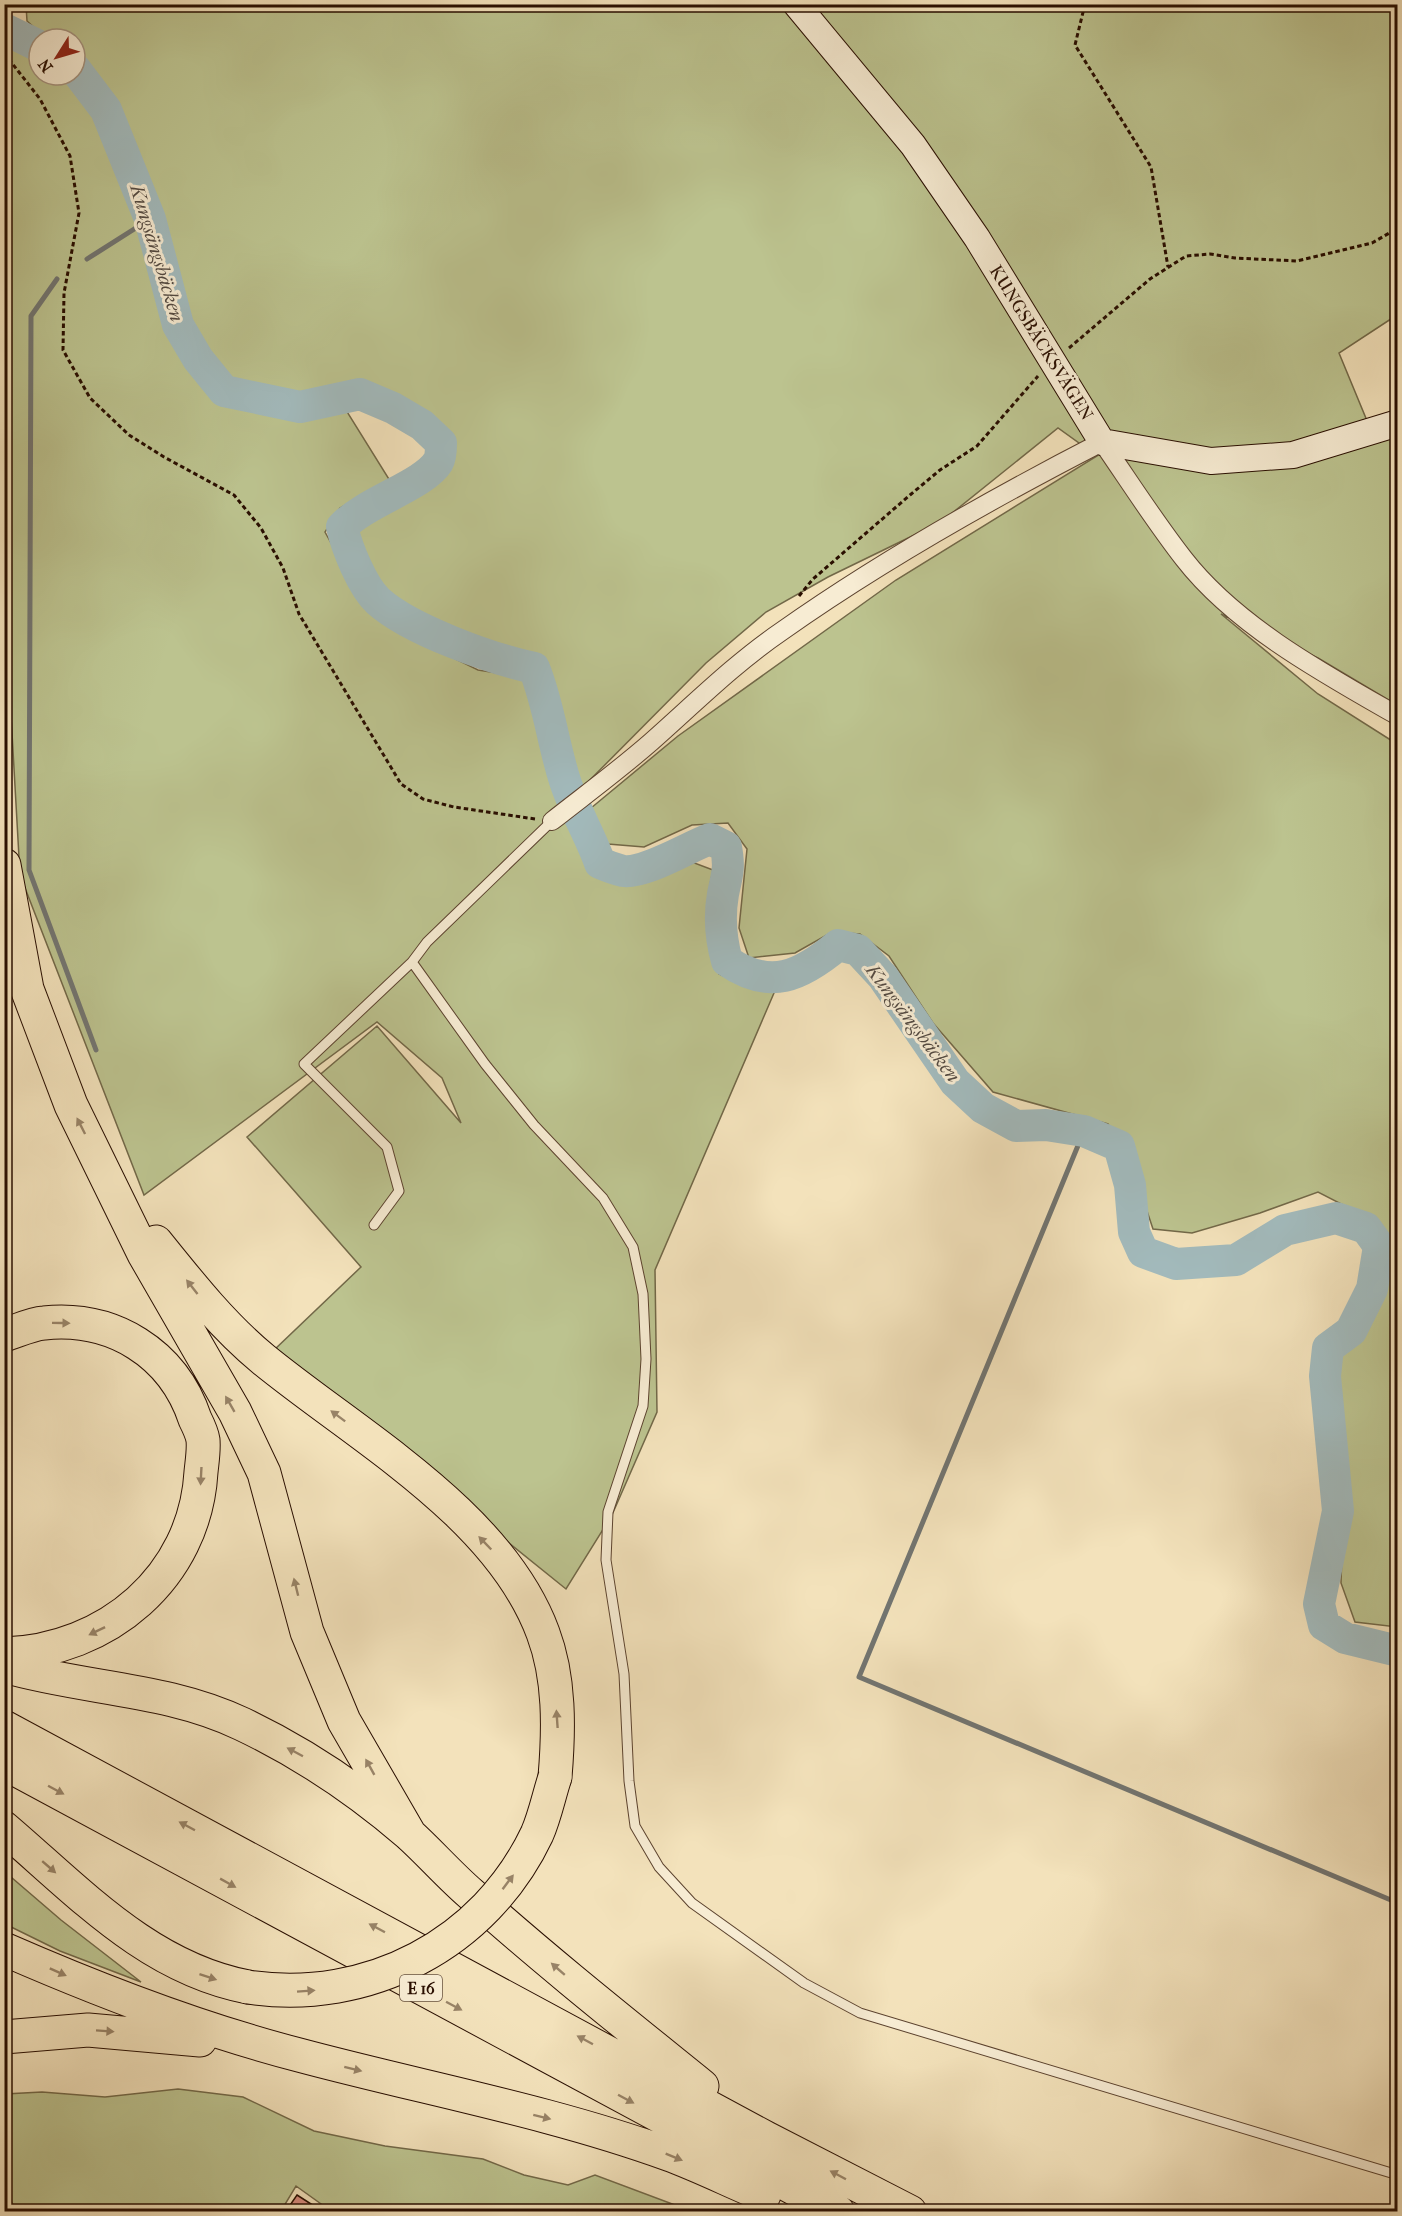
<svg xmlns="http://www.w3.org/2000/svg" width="1402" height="2216" font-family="'IM FELL French Canon',serif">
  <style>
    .green { fill: #bcc38f; stroke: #726848; stroke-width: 1.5 }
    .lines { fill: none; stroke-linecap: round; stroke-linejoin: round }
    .stream { stroke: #727571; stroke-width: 5 }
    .river { stroke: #a2babc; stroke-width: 32 }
    .building { fill: #d78a7e; stroke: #290e00; stroke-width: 1.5 }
    .lane-casing { stroke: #5c432f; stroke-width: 11 }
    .street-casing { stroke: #5c432f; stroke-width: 20 }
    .secondary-casing { stroke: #290e00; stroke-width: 28 }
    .highway-casing { stroke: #290e00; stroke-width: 35 }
    .path { stroke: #290e00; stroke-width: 3; stroke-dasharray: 4.5 3; stroke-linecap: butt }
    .lane { stroke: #f7ecd3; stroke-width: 9 }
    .street { stroke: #f7ecd3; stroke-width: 18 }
    .secondary { stroke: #f7ecd3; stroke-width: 26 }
    .highway { stroke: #f3e2bb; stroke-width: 33 }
    .highway-bridge-casing { stroke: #290e00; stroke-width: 35; stroke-linecap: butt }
    .highway-bridge { stroke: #f3e2bb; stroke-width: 33 }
    .oneway { fill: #988367 }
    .labels { text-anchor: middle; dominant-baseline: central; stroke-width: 6; stroke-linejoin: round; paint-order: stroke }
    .shield { fill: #f7ecd3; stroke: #67513f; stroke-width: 1.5 }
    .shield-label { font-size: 16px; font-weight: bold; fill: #290e00 }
    .street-label { font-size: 18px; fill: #290e00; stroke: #f7ecd3 }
    .water-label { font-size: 20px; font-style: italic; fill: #534a42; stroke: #f7ecd3 }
  </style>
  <rect width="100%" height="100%" fill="#f3e2bb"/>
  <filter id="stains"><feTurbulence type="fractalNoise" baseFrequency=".00333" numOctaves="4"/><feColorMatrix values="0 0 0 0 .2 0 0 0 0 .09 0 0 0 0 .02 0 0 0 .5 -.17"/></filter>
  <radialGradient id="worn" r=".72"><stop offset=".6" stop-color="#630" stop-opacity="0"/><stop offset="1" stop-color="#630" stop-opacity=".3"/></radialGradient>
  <path class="green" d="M26 5H1397V315L1339 353 1375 440 1397 433V705L1318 658 1221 614 1318 694 1397 744V1627L1355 1622 1341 1583 1343 1519 1330 1372 1374 1302 1391 1245 1359 1213 1318 1192 1260 1213 1192 1233 1153 1229 1135 1175 1108 1124 993 1092 933 1023 889 956 860 934 832 932 795 953 749 958 739 928 747 849 728 823 692 825 644 847 608 844 585 813 678 736 896 580 1097 456 1058 428 941 522 828 577 766 612 706 663 576 794 562 755 547 679 538 657 479 649 401 610 374 590 354 546 352 525 369 513 407 496 448 469 449 443 426 418 397 401 357 384 299 399 228 385 214 375 185 320 156 208 106 96 82 58 75 54V39C50 39 46 39 27 21Z
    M4 39 39 59V75L71 77 102 120 123 174 164 312 188 366 218 401 301 418 346 410 392 484 376 488 340 508 325 532 366 606 401 632 478 670 522 677 552 755 560 798 577 833 590 867C631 886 646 882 684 859L713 870C704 910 705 936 719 974L742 984 777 986 655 1270 657 1412 612 1515 566 1589 272 1352 361 1267 247 1137 377 1026 461 1123 442 1078 377 1022 144 1195 20 875 4 591Z
    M4 1871 61 1920 141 1982 60 1951 5 1924Z
    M178 2089 243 2097 314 2131 385 2146 483 2159 524 2175 568 2185 595 2175 691 2211H331L296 2186 281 2211H17L5 2192V2094L42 2092 105 2097Z"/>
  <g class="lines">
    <path class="stream" d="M87 259 150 219
      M57 279 31 316 29 870 96 1050
      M1084 1131 859 1677 1398 1903"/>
    <path class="river" d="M4 29 39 46
      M75 69 106 110 150 219 178 325 198 359 224 391 300 407 360 394 393 408 422 425 441 443C441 449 441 457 438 462 424 485 365 502 342 527 347 548 362 586 378 601 410 630 492 659 534 668 549 705 553 744 565 781 574 809 590 835 600 863 607 866 615 869 623 871 645 874 688 847 710 839L726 847C730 869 727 874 723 894 719 917 721 940 727 961 770 991 801 976 838 945L858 950 883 977 955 1082 983 1108 1016 1126 1046 1125 1084 1131 1119 1146 1130 1185 1134 1232 1143 1252 1176 1264 1236 1260 1285 1230 1336 1218 1366 1228 1379 1246 1372 1289 1351 1331 1328 1348 1325 1376 1338 1511 1319 1604 1324 1625 1345 1638 1398 1651"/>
  </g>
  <path class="building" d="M297 2195 322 2211H286Z"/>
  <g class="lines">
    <defs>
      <path id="lane" d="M552 821 427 942 412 962 485 1064 534 1125 603 1198 633 1247 643 1294 646 1359 643 1406 608 1512 606 1560 624 1674 629 1781 635 1826 659 1867 692 1903 804 1983 860 2013 1398 2175
        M374 1225 399 1191 387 1147 304 1064 412 962"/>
      <path id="street" d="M552 821C585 795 619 770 651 742 694 704 735 663 782 631 881 561 995 497 1102 442 1129 481 1155 522 1184 559 1236 626 1326 675 1398 716"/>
      <path id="secondary" d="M796 4 913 145 977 238 1102 442 1211 461 1293 455 1398 423"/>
      <path id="highway" d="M4 865 27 989 71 1105 144 1254 235 1412 264 1473 307 1632 344 1721 410 1835
        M156 1242C189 1283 222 1325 263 1359 357 1436 499 1514 543 1633 560 1678 559 1729 555 1777
        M4 1335C17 1331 31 1324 44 1323 113 1316 173 1353 195 1419 198 1425 202 1433 203 1440 204 1450 202 1462 201 1472 195 1577 107 1651 4 1654
        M4 1666C83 1689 167 1688 242 1724 303 1753 358 1790 409 1834 430 1853 449 1875 471 1894 546 1961 624 2023 702 2086
        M4 1727 766 2138 910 2212
        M4 1763 838 2212
        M4 1828C79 1892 148 1968 248 1987
        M4 1949C100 1991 199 2029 299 2055 422 2088 549 2111 668 2154 701 2166 732 2182 764 2195
        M4 2037 88 2030 200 2040"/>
    </defs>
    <use href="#lane" class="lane-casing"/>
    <use href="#street" class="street-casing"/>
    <use href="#secondary" class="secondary-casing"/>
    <use href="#highway" class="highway-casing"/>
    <path class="path" d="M1085 4 1075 45 1151 167 1168 267
      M4 53 40 99 70 156 79 213 64 293 63 350 90 398 129 435 164 457 234 495 261 528 283 568 299 614 401 784 423 799 454 807 535 819
      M1069 348 1150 279 1186 256 1210 254 1235 258 1297 261 1372 243 1398 228
      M799 596 813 579 910 495 940 470 977 446 1038 376"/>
    <use href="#lane" class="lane"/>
    <use href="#street" class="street"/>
    <use href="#secondary" class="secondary"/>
    <use href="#highway" class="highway"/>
    <defs>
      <path id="highway-bridge" d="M248 1987C368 2005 485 1944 537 1834 545 1816 549 1795 555 1777"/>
    </defs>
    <use href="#highway-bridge" class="highway-bridge-casing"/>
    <use href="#highway-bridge" class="highway-bridge"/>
  </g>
  <defs><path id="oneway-solid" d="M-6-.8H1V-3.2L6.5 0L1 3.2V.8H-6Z" transform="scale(1.5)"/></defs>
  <g class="oneway">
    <use href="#oneway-solid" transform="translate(81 1126) rotate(-117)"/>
    <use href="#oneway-solid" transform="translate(192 1287) rotate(-128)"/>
    <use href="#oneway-solid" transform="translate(61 1323) rotate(1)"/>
    <use href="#oneway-solid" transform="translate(230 1404) rotate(-120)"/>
    <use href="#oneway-solid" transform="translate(338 1416) rotate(-143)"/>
    <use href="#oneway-solid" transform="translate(201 1476) rotate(93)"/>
    <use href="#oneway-solid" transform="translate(485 1543) rotate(-134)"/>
    <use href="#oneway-solid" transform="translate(296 1587) rotate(-104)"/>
    <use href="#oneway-solid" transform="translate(97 1631) rotate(154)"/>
    <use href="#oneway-solid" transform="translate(557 1719) rotate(-94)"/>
    <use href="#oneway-solid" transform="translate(295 1752) rotate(-152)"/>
    <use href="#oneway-solid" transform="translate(370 1767) rotate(-119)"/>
    <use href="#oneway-solid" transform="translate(56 1790) rotate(28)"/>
    <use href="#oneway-solid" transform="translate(187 1826) rotate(-152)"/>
    <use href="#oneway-solid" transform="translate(49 1867) rotate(41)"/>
    <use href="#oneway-solid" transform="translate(508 1882) rotate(-53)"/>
    <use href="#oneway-solid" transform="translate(228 1883) rotate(29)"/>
    <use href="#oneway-solid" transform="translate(377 1928) rotate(-152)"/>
    <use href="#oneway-solid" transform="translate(558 1969) rotate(-139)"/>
    <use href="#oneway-solid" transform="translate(58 1972) rotate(24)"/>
    <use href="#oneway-solid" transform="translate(208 1977) rotate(18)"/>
    <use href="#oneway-solid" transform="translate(306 1991) rotate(-4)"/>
    <use href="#oneway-solid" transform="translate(454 2006) rotate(28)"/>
    <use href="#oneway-solid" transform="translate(105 2031) rotate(4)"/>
    <use href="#oneway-solid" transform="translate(585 2040) rotate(-152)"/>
    <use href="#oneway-solid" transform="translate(353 2069) rotate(14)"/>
    <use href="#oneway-solid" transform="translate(626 2099) rotate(28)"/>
    <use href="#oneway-solid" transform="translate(542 2117) rotate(14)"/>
    <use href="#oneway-solid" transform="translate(674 2157) rotate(22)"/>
    <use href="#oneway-solid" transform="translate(838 2175) rotate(-152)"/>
  </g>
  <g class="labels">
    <rect class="shield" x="400" y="1975" width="42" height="26" rx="4.5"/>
    <g class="shield-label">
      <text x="421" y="1988">E 16</text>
    </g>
    <g class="street-label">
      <text transform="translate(1041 343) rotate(58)">KUNGSBÄCKSVÄGEN</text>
    </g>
    <g class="water-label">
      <text transform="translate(157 253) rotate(73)">Kungsängsbäcken</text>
      <text transform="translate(913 1023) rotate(53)">Kungsängsbäcken</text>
    </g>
  </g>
  <rect width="1402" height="2216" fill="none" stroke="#f3e2bb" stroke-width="24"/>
  <rect x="6" y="6" width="1390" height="2204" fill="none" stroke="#290e00" stroke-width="3"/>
  <rect x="12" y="12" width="1378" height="2192" fill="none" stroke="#290e00" stroke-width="1.5"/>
  <g transform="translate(57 57) rotate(233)"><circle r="28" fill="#f7ecd3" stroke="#a5937f" stroke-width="1.5"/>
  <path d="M0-4.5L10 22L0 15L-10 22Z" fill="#8f2418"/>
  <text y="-9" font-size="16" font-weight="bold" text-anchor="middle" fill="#290e00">N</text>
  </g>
  <rect width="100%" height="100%" filter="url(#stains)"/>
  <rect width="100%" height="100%" fill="url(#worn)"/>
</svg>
